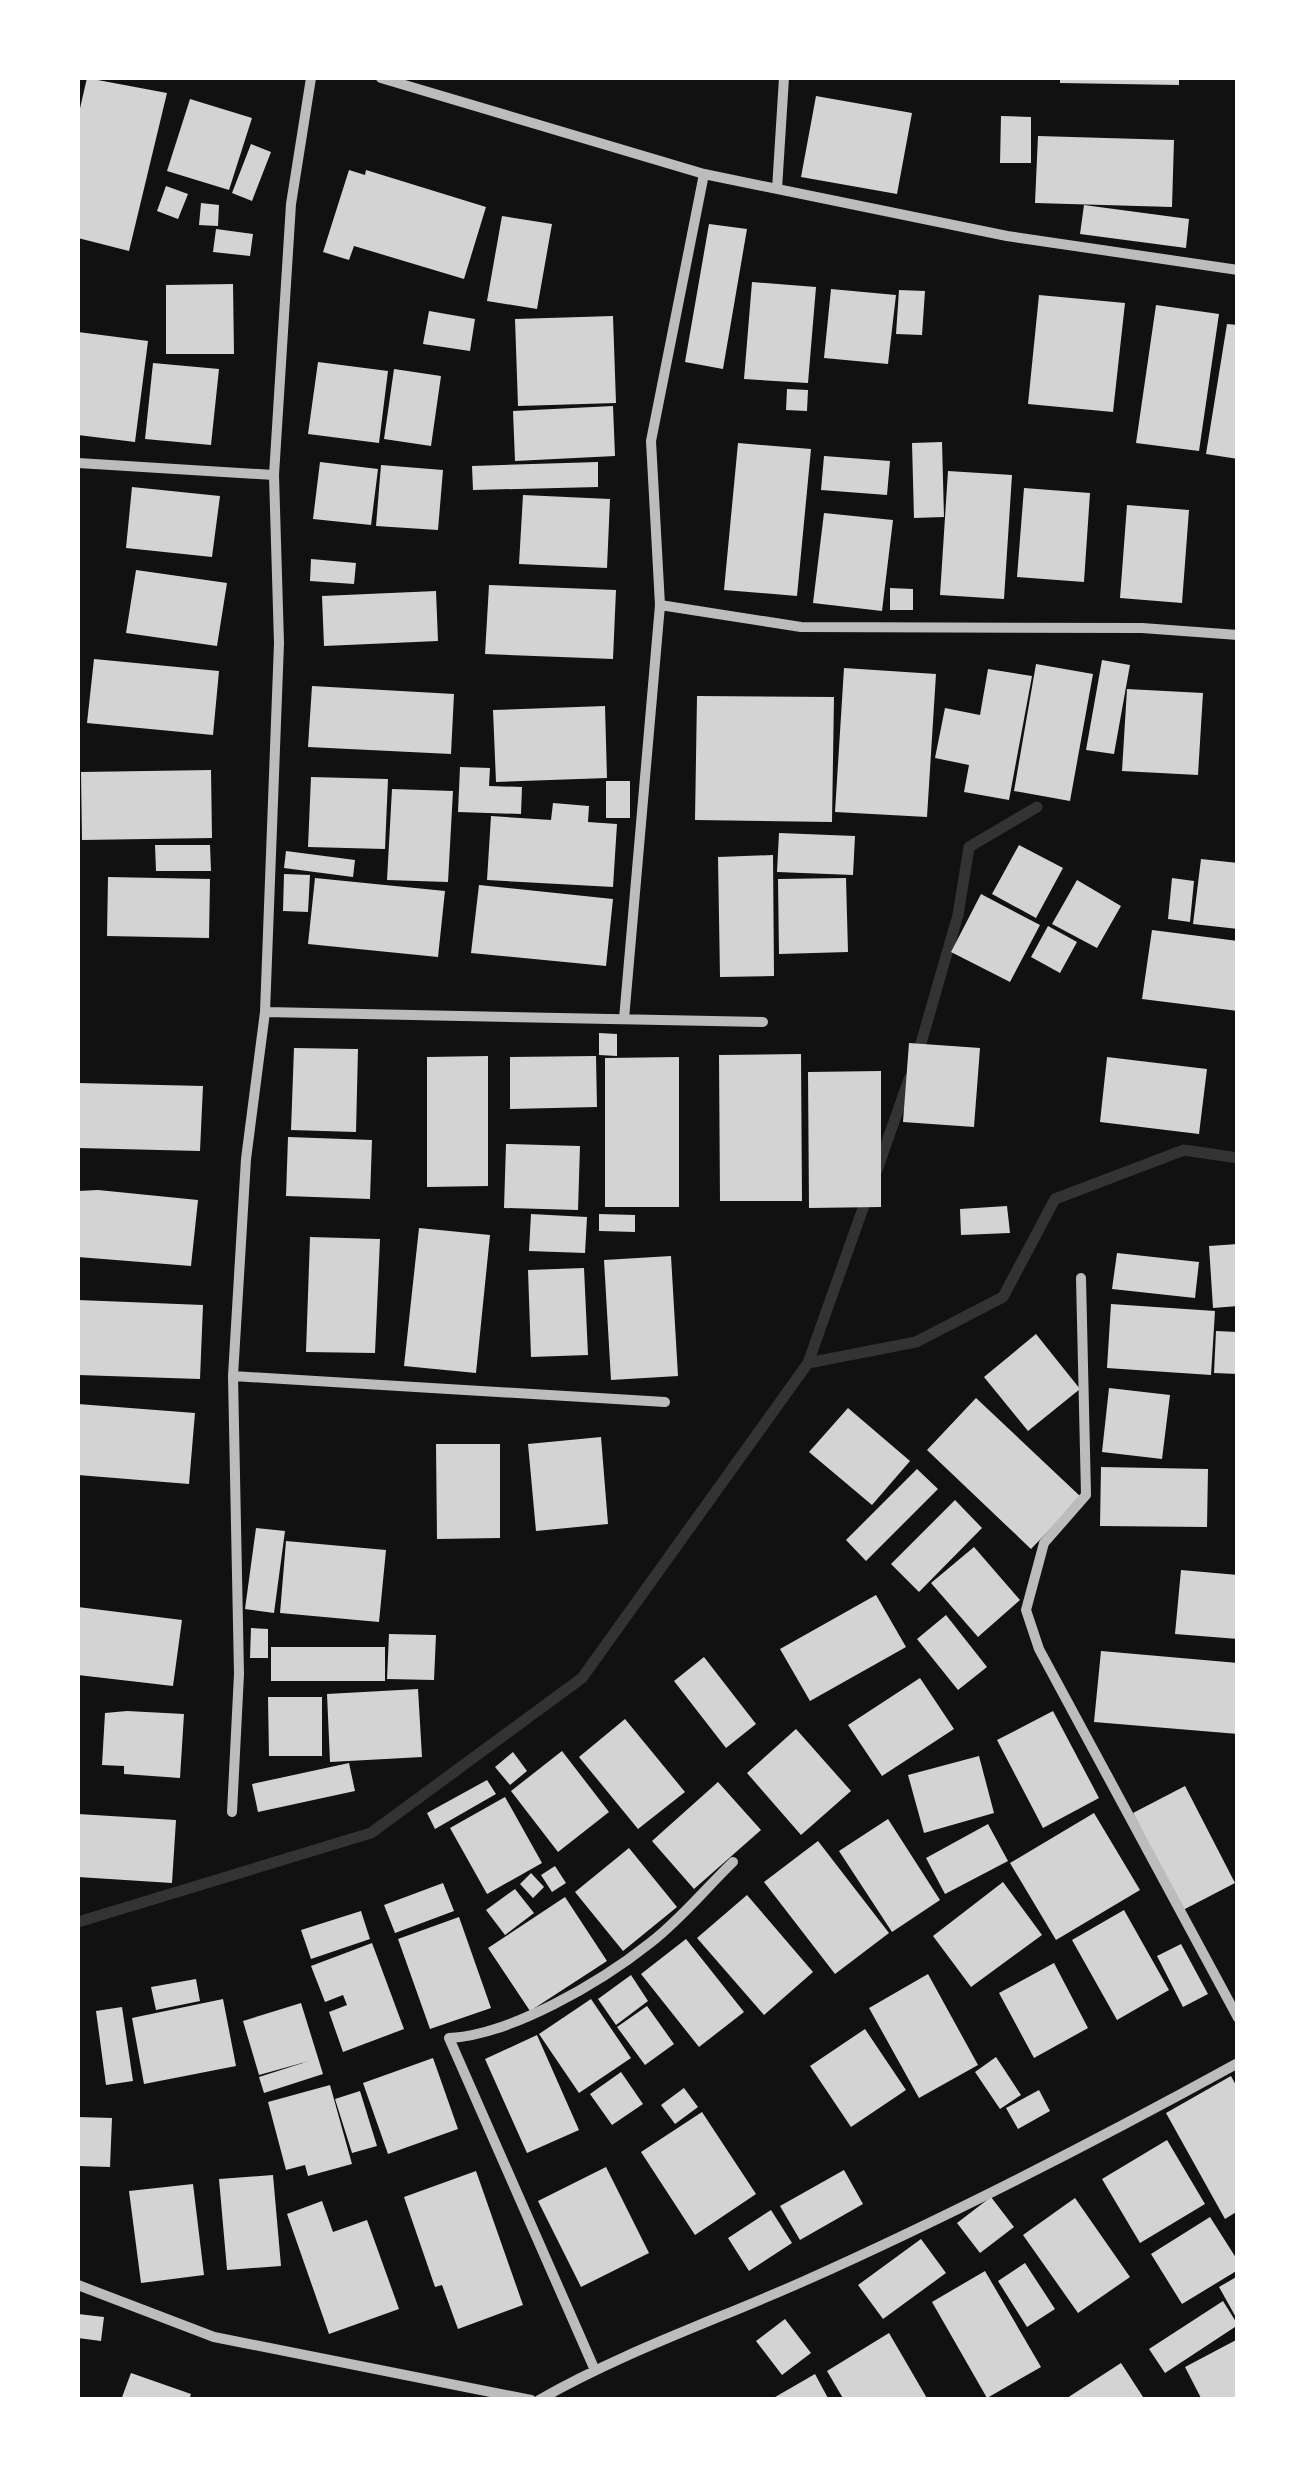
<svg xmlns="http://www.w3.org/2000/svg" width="1315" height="2477" font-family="Cabin,sans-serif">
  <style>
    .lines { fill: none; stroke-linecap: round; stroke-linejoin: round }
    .stream { stroke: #333; stroke-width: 11 }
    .building { fill: #d3d3d3 }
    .minor { stroke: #bcbcbc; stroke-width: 10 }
  </style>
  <rect width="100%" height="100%" fill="#111"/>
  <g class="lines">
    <path class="stream" d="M917 1057 958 915 969 847 1037 807
      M877 1170 909 1079
      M808 1363 916 1342 1003 1297 1055 1199 1184 1150 1238 1158
      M78 1922 371 1833 582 1678 808 1363 867 1197"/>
  </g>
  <path class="building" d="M87 78 167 93 129 251 78 238V117Z
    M1060 78H1179V85L1060 83Z
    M816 96 912 113 897 194 801 177Z
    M190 99 252 118 229 190 167 171Z
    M1001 116 1031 117V163H1000Z
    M1038 136 1174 140 1172 207 1035 203Z
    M251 144 271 152 252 201 232 193Z
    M349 170 365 175 366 170 486 207 464 279 354 246 349 260 323 252Z
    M166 186 188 194 178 219 157 211Z
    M201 203 219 205 218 226 199 225Z
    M1084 205 1189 219 1186 248 1080 234Z
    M502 216 552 224 537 309 487 301Z
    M709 224 747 229 723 369 685 362Z
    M216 229 253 234 250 256 213 252Z
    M752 282 816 287 808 383 744 379Z
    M233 284 234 354H166V285Z
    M831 289 896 295 888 364 824 358Z
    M899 290 925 291 922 335 896 334Z
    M1039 295 1125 303 1113 412 1028 404Z
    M1156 305 1219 314 1199 451 1136 443Z
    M429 311 475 319 470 351 423 344Z
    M613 316 616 403 518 406 515 319Z
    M1227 324 1238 325V459L1206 454Z
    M78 332 148 341 135 442 78 435Z
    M318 362 388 371 379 443 308 434Z
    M153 363 219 369 211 445 145 439Z
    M394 369 441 376 431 446 384 439Z
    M787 389 808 390 807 411 786 410Z
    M613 406 615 456 515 461 513 411Z
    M942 442 944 517 914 518 912 443Z
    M738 443 811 449 797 596 724 590Z
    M824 456 890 461 887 495 821 490Z
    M320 462 378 469 371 525 313 519Z
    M598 462V487L473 490 472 466Z
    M381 465 443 470 438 530 376 526Z
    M948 471 1012 475 1004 599 940 595Z
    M132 487 220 496 212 557 126 548Z
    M1024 488 1090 493 1084 582 1017 577Z
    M523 495 610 499 607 568 519 564Z
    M1127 505 1189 510 1182 603 1120 598Z
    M824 513 893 520 882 611 813 603Z
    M311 559 356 563 354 584 310 581Z
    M136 570 227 583 217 646 126 633Z
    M489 585 616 590 613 659 485 654Z
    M890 588 913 589V610H890Z
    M436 591 438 641 324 646 322 596Z
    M94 659 219 671 213 735 87 723Z
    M1102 660 1130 665 1114 754 1086 750Z
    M1036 664 1093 674 1070 801 1014 791Z
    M844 668 936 674 927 817 835 812Z
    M988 669 1032 676 1009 800 964 792 969 765 935 758 945 708 980 715Z
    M312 686 454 694 451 754 308 747Z
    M1127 689 1203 693 1198 775 1122 771Z
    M697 696 834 697 832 822 695 820Z
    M605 706 607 778 496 782 493 710Z
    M460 767 490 768 489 786 522 787 521 814 458 812Z
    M211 770 212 838 82 840 81 772Z
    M311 777 388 779 385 849 308 847Z
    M606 781H630V818H606Z
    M392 789 453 791 448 882 387 880Z
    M553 803 589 806 588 822 617 824 613 887 487 880 491 816 551 820Z
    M779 833 855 836 853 875 777 872Z
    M155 845H210L211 871H156Z
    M1019 845 1063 868 1036 918 992 894Z
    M286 851 355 860 353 877 284 868Z
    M773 855 774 976 720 977 718 857Z
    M1201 859 1238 863V929L1193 924Z
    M284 874 310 875 308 912 283 911Z
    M108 877 210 879 209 938 107 936Z
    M315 878 445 891 438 957 308 944Z
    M846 878 848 952 779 954 778 879Z
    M1172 878 1194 881 1190 922 1168 919Z
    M1077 880 1121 906 1097 948 1052 924Z
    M479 885 613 899 606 966 471 953Z
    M981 894 1040 925 1010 982 951 952Z
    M1048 926 1077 942 1060 973 1031 957Z
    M1152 930 1238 941V1011L1142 999Z
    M599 1033 617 1034V1056L599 1055Z
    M909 1043 980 1048 974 1127 903 1122Z
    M294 1048 358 1049 356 1132 291 1130Z
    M801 1054 802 1201H720L719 1055Z
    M488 1056V1186L427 1187V1057Z
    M596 1056 597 1107 510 1109V1057Z
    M679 1057V1207H605V1058Z
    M1107 1057 1207 1069 1199 1134 1100 1122Z
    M881 1071V1207L809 1208 808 1072Z
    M78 1083 203 1086 200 1151 78 1148Z
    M288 1137 372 1140 370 1199 286 1196Z
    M506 1144 580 1146 578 1210 504 1208Z
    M98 1190 198 1200 191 1266 78 1257V1191Z
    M1007 1206 1010 1233 961 1235 960 1209Z
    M531 1214 587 1217 585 1253 529 1251Z
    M599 1214 635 1215V1232L599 1231Z
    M419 1228 490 1235 476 1373 404 1366Z
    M310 1237 380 1239 375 1353 306 1352Z
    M1238 1244V1306L1213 1308 1209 1246Z
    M1117 1253 1199 1262 1195 1298 1112 1289Z
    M671 1256 678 1376 611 1380 604 1260Z
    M584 1268 588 1355 531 1357 528 1270Z
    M78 1300 203 1305 200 1379 78 1375Z
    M1111 1304 1215 1311 1211 1375 1107 1368Z
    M1216 1331 1238 1332V1374L1214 1373Z
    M1036 1334 1080 1389 1028 1431 984 1377Z
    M1109 1388 1170 1395 1162 1459 1102 1452Z
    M976 1398 1081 1497 1031 1549 927 1450Z
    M78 1404 195 1413 189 1484 78 1475Z
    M848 1408 910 1461 872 1505 809 1452Z
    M601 1437 608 1524 536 1531 528 1444Z
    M436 1444H500V1538L437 1539Z
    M1101 1467 1208 1469 1207 1527 1100 1526Z
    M917 1469 938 1489 866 1561 846 1540Z
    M955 1500 982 1528 919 1592 891 1564Z
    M256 1528 285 1531 274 1613 245 1609Z
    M286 1541 386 1550 379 1622 280 1613Z
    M974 1547 1020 1600 978 1637 931 1583Z
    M1181 1570 1238 1575V1639L1175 1634Z
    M876 1595 906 1647 810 1701 780 1649Z
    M78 1607 182 1620 173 1686 78 1675Z
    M946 1615 987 1667 958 1690 917 1639Z
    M251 1628 268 1629V1658H250Z
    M389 1634 436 1635 434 1680 387 1679Z
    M271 1647H385V1681H271Z
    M1101 1651 1238 1663V1734L1094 1722Z
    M704 1657 756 1724 726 1748 674 1681Z
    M920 1678 954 1729 882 1776 848 1725Z
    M418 1689 422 1757 330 1762 327 1694Z
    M268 1697H322V1756H269Z
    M127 1711 184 1714 180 1778 124 1774V1766L102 1765 105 1713Z
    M1053 1711 1099 1798 1043 1828 997 1740Z
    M625 1719 685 1792 638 1829 579 1757Z
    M796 1729 851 1791 801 1835 747 1773Z
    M562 1751 609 1812 558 1852 511 1791Z
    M513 1752 527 1771 510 1785 495 1767Z
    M979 1756 994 1813 924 1833 908 1775Z
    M349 1763 355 1791 258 1812 252 1784Z
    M487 1780 496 1794 435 1829 427 1813Z
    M718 1782 761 1830 694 1889 652 1841Z
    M1185 1786 1235 1883 1183 1910 1133 1813Z
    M505 1797 542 1863 487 1894 450 1828Z
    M1094 1813 1140 1890 1056 1940 1010 1863Z
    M78 1814 176 1820 172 1883 78 1877Z
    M888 1819 940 1900 892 1932 839 1851Z
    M988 1824 1008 1861 945 1894 926 1858Z
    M818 1841 889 1933 835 1974 764 1882Z
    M629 1848 677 1907 623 1951 575 1892Z
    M555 1866 566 1883 552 1892 541 1875Z
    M531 1873 544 1887 533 1898 520 1884Z
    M1003 1882 1042 1935 971 1987 933 1936Z
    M443 1883 454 1911 395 1933 384 1905Z
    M515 1889 534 1913 505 1935 486 1910Z
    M747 1895 813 1972 764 2015 697 1938Z
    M565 1897 607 1961 530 2011 488 1948Z
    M1124 1910 1169 1990 1117 2020 1072 1940Z
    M361 1911 370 1939 311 1959 301 1930Z
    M459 1917 491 2008 430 2029 398 1939Z
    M686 1939 744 2012 699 2047 641 1974Z
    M372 1943 404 2029 343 2052 329 2012 347 2005 343 1995 325 2002 311 1966Z
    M1181 1944 1208 1994 1183 2007 1157 1956Z
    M1054 1963 1088 2028 1034 2058 999 1993Z
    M928 1974 978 2065 919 2098 869 2008Z
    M631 1975 648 2001 616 2025 598 1999Z
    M196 1979 200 2001 156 2010 151 1987Z
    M223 1999 236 2066 144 2084 132 2018Z
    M591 1999 631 2058 579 2093 539 2034Z
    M301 2003 323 2074 264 2093 259 2077 309 2061 259 2075 243 2021Z
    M647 2006 674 2044 645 2065 617 2027Z
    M122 2007 133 2081 106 2085 96 2011Z
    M865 2029 906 2090 851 2127 810 2066Z
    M537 2035 579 2130 527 2153 485 2059Z
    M996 2057 1021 2095 1000 2109 975 2072Z
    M433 2058 458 2129 388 2154 363 2083Z
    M621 2072 643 2104 612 2125 590 2094Z
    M1231 2076 1238 2089V2211L1225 2219 1166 2113Z
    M330 2085 352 2164 308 2176 305 2165 286 2170 268 2102Z
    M684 2088 698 2107 675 2124 661 2105Z
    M1039 2090 1050 2111 1018 2129 1006 2108Z
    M360 2091 377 2146 352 2153 335 2099Z
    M702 2112 756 2194 695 2235 641 2152Z
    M78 2117 112 2118 110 2167 78 2166Z
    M1167 2140 1205 2204 1140 2243 1102 2179Z
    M606 2167 649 2253 581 2287 538 2201Z
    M844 2170 863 2204 800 2240 780 2206Z
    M476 2171 523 2305 458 2329 442 2285 435 2287 404 2197Z
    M273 2175 281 2266 227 2270 219 2179Z
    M193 2184 204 2275 141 2283 129 2191Z
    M991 2197 1014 2227 980 2253 957 2223Z
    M1075 2198 1130 2277 1078 2313 1023 2235Z
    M322 2201 333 2232 367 2220 399 2309 329 2334 287 2214Z
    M771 2210 792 2243 749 2271 728 2238Z
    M1210 2217 1238 2261V2270L1182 2304 1151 2254Z
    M921 2239 946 2273 883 2319 858 2285Z
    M1025 2263 1055 2309 1027 2327 998 2281Z
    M985 2271 1041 2367 987 2398 932 2302Z
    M1238 2276V2321L1219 2287Z
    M1223 2301 1238 2325 1165 2373 1149 2349Z
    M78 2314 104 2317 101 2341 78 2338Z
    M785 2319 811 2353 782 2375 756 2341Z
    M889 2333 928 2400H844L827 2371Z
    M1238 2339V2400H1202L1185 2367Z
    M1121 2363 1145 2400H1064Z
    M131 2373 191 2394 189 2400H121Z
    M815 2374 829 2400H770Z"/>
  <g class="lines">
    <path class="minor" d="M381 78 704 174 1007 236 1238 270
      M777 189 784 78
      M78 463 274 475
      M660 605 801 627 1142 628 1238 635
      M265 1012 763 1022
      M624 1019 660 605 651 441 704 174
      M1081 1278 1086 1495 1044 1543 1026 1610 1039 1649 1238 2018
      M233 1376 665 1402
      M232 1812 239 1674 233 1376 246 1159 265 1012 279 643 274 475 291 204 311 78
      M78 2285 214 2337 531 2400
      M594 2368 449 2038C511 2035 601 1982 650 1943 680 1920 706 1888 733 1862
      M539 2400C623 2352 714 2321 802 2282 950 2216 1096 2141 1238 2063"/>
  </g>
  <rect width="1315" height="2477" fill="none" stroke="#ffffff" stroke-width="160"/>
</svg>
